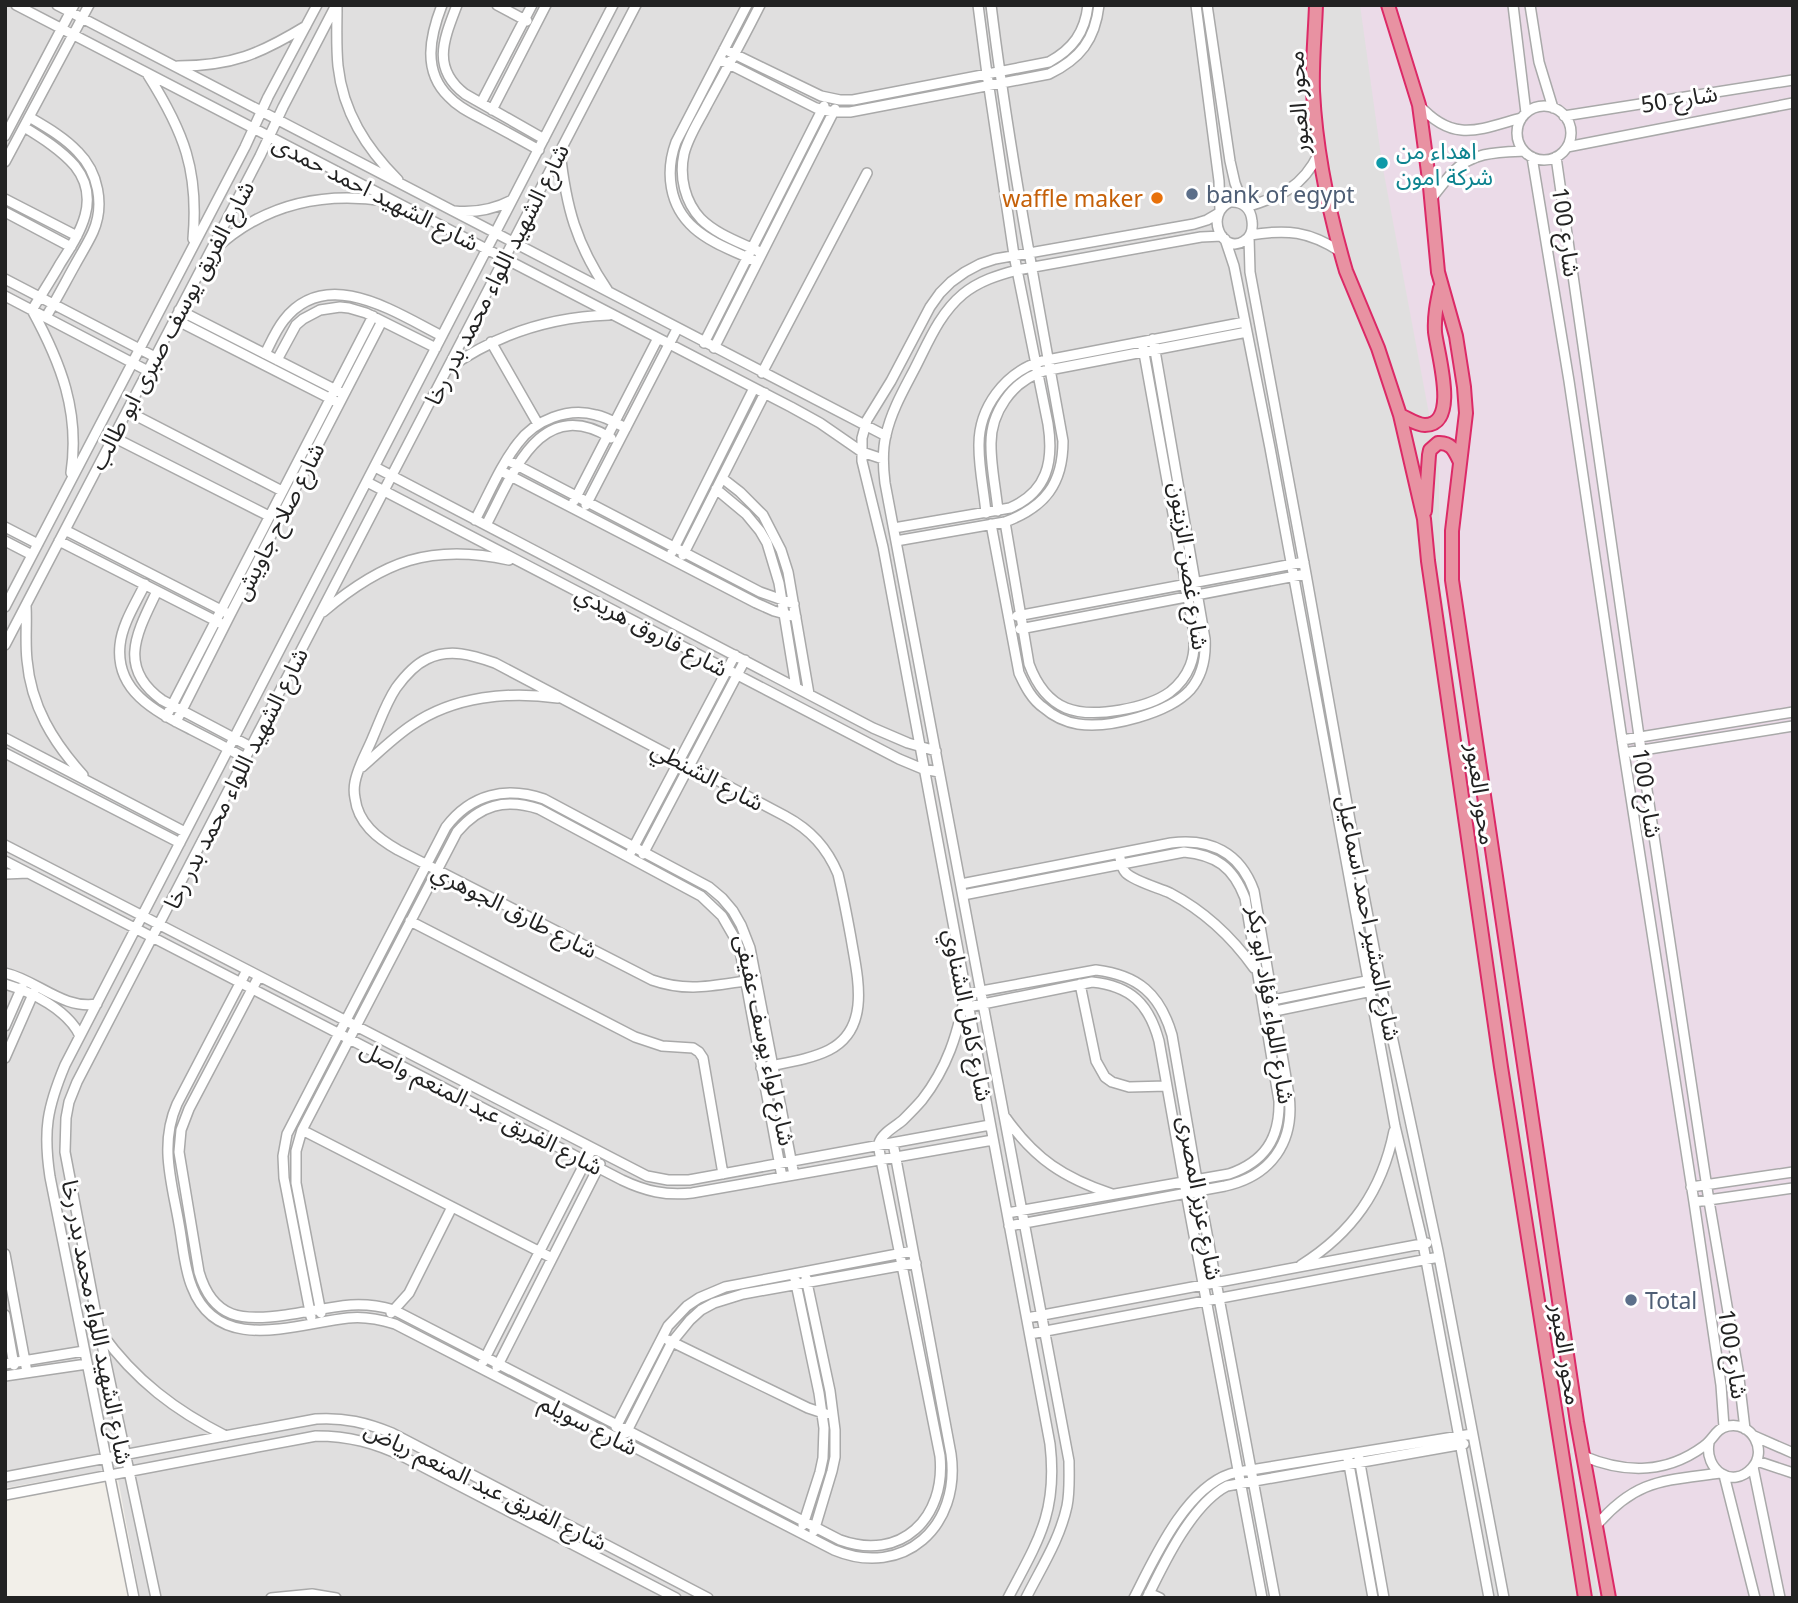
<svg xmlns="http://www.w3.org/2000/svg" width="1798" height="1603" font-family="'Noto Sans','Noto Sans Arabic',sans-serif">
  <style>
    .residential { fill: #e0dfdf }
    .industrial { fill: #ebdbe8 }
    .lines { fill: none; stroke-linecap: round; stroke-linejoin: round }
    .minor-casing { stroke: #a9a9a9; stroke-width: 12 }
    .highway-casing { stroke: #dc2a67; stroke-width: 16 }
    .minor { stroke: #fff; stroke-width: 9 }
    .highway { stroke: #e892a2; stroke-width: 12 }
    .culture-dot { fill: #0f9aa8; stroke: #fff; stroke-width: 2.5 }
    .service-dot { fill: #5c6f8a; stroke: #fff; stroke-width: 2.5 }
    .food-dot { fill: #e8710a; stroke: #fff; stroke-width: 2.5 }
    .labels { text-anchor: middle; dominant-baseline: central; stroke-width: 6; stroke-linejoin: round; paint-order: stroke }
    .street-label { font-size: 23px; fill: #222; stroke: #fff }
    .culture-label { font-size: 23px; fill: #0d838f; stroke: #fff; text-anchor: start }
    .service-label { font-size: 23px; fill: #4e5e75; stroke: #fff; text-anchor: start }
    .food-label { font-size: 23px; fill: #c56008; stroke: #fff; text-anchor: end }
  </style>
  <rect width="100%" height="100%" fill="#f2efe9"/>
  <path class="residential" d="M5 5H1363L1439 467 1441 585 1577 1480 1599 1598H140L116 1468 5 1488Z"/>
  <path class="industrial" d="M1360 5H1793V1598H1599L1577 1480 1441 585 1439 467 1382 163Z"/>
  <g class="lines">
    <defs>
      <path id="minor" d="M16 5 791 407 820 423 862 452 883 459
        M57 5 886 436
        M442 5C430 36 422 71 449 97 459 108 473 114 486 121 503 130 521 140 539 150
        M457 5C444 39 431 68 465 94L544 139
        M497 5 527 21
        M747 5 676 142C665 172 669 206 694 228 712 244 737 252 757 262
        M760 5C743 39 725 72 707 105 699 121 688 137 684 154 679 177 685 202 701 219 717 235 742 243 762 253
        M1196 5 1219 181 1220 210
        M1207 5 1230 161 1235 183 1243 204
        M1513 5 1526 113
        M1530 5 1539 62 1553 108
        M337 6C337 26 336 46 338 66 343 112 366 148 398 180
        M724 49 821 96 840 100H853L1049 62C1073 49 1085 32 1088 5
        M719 59 816 108 833 112H850L1049 74C1080 59 1095 40 1099 5
        M178 66C232 66 260 54 306 26
        M148 75C184 132 199 171 193 239
        M481 103 532 5
        M1419 105C1453 143 1478 130 1521 118
        M1517 133a27 27 0 1 1 54 0a27 27 0 1 1-54 0Z
        M492 110 546 5
        M1564 116 1793 80
        M29 117C46 127 64 137 78 152 98 172 105 205 93 232 88 243 81 254 75 265 65 283 56 300 46 317
        M24 127C42 138 61 150 75 166 102 200 79 234 60 264 51 280 41 295 32 310 61 363 80 412 71 473
        M5 136 74 5
        M1567 147 1793 103
        M560 151C566 207 576 244 608 291
        M1532 157 1569 381 1624 753 1694 1202 1721 1385 1724 1427
        M1556 157 1641 750 1709 1201 1738 1370 1745 1429
        M5 162 89 5
        M5 199 77 236
        M1431 199C1438 190 1445 181 1452 173 1471 152 1498 152 1524 151
        M1230 202C1243 201 1251 209 1252 221 1253 229 1251 237 1244 241 1222 255 1204 214 1230 202Z
        M1246 207C1280 197 1303 187 1319 153
        M454 211C475 213 493 210 512 200
        M5 212 71 247
        M1250 235C1287 229 1309 231 1341 252
        M1249 237 1250 272 1306 574 1356 854 1382 989 1438 1251 1504 1598
        M1225 239 1234 266 1270 448 1395 1126 1423 1244 1489 1598
        M214 250C263 204 321 191 386 201
        M5 279 155 357
        M5 296 148 371
        M179 310 340 392
        M174 319 335 401
        M491 342 538 424
        M704 343 824 106
        M714 348 835 109
        M265 354C271 342 276 330 284 320 327 265 396 313 442 336
        M277 360 296 325 303 319 320 310 340 307 349 308 366 313 436 348
        M449 368C497 334 551 317 609 315
        M762 373 867 173
        M127 411 282 491
        M113 437 269 516
        M507 460 760 592 794 604
        M375 467 873 728 908 743 936 751
        M501 471 756 603 774 611 796 617
        M722 478 740 492 763 515 781 550 788 572 809 694
        M367 482 899 759 923 769 939 772
        M716 489 746 514 760 531 767 543 779 583 796 687
        M574 501 658 338
        M586 505 677 329
        M998 511C996 490 991 467 991 446 990 413 1012 381 1044 371L1247 332
        M986 513C984 491 979 469 979 447 978 408 1005 372 1042 361L1245 322
        M475 520C489 494 500 466 518 443 535 420 568 407 596 415 606 417 616 423 626 428
        M1005 522 1029 664C1036 683 1047 700 1066 708 1093 719 1148 708 1170 692 1179 685 1186 676 1190 666 1199 645 1191 619 1188 597L1142 342
        M991 524 1019 673C1025 686 1032 700 1044 708 1053 716 1066 722 1078 724 1109 729 1169 713 1190 690 1203 675 1206 658 1205 639L1153 339
        M486 525C513 475 539 394 611 438
        M5 527 38 544
        M894 528 1010 508C1047 492 1054 462 1048 424L1014 255 987 74 978 5
        M65 530 225 612
        M5 541 32 555
        M59 541 220 623
        M896 541 1005 522C1045 507 1063 484 1063 441 1037 296 1009 151 991 5
        M672 552 754 388
        M683 555 765 393
        M145 584C136 603 122 624 120 645 115 692 157 712 192 730 210 739 227 748 245 758
        M157 591C138 631 116 667 162 700L251 747
        M26 606C27 624 25 642 27 660 31 706 53 742 83 775
        M5 607 245 147 268 97 317 5
        M323 612C383 561 431 543 509 560
        M1017 616 1304 562
        M1020 629 1306 574
        M5 645 260 156 283 107 336 5
        M166 717 373 316
        M176 722 230 615 382 321
        M5 738 185 832
        M1622 740 1793 712
        M5 753 180 843
        M1624 753 1793 726
        M362 767C378 753 394 737 412 725 454 696 509 691 558 698
        M5 845 647 1176 668 1180H689L990 1125
        M631 852 735 655
        M643 854 745 660
        M1120 858C1121 864 1122 869 1126 873 1134 881 1159 888 1170 893 1204 911 1232 937 1254 968
        M5 861 622 1180C645 1191 666 1196 692 1193L993 1140
        M5 874 28 873
        M961 884 1171 843C1210 838 1240 852 1254 891L1289 1095C1295 1142 1271 1176 1225 1186L1009 1226
        M963 895 1184 852C1216 855 1233 867 1245 898L1279 1101C1280 1139 1264 1162 1229 1174L1007 1213
        M410 921 635 1037 662 1046 693 1048 699 1052 703 1058 723 1174
        M247 970 177 1104C159 1145 172 1183 179 1224 183 1245 184 1268 192 1287 218 1355 295 1324 348 1318 364 1316 379 1319 395 1324L834 1550C904 1579 961 1526 951 1454L893 1143
        M5 973C37 980 63 1010 97 1004
        M259 976 189 1109 181 1130 179 1152 199 1272C213 1320 243 1321 286 1315 307 1312 329 1307 351 1305 366 1304 380 1306 394 1310L840 1540C901 1562 946 1518 940 1456L881 1160C880 1154 878 1148 879 1143 882 1133 895 1127 903 1120 909 1114 916 1107 922 1100 947 1068 958 1034 965 994L1096 970C1138 975 1160 994 1172 1035L1197 1180 1275 1598
        M745 981C711 986 686 992 652 980L398 850C377 838 358 823 355 798 354 793 354 787 355 782 358 766 367 752 373 737 380 721 386 703 396 688 404 677 414 665 427 659 450 648 472 655 495 663L785 816C811 830 827 848 838 874 843 895 847 916 851 938 857 975 872 1028 829 1050 809 1060 783 1063 761 1068
        M5 984C32 992 68 1010 80 1036
        M1080 984 1096 1061 1105 1077 1112 1082 1129 1087 1167 1086
        M1268 1001 1371 980
        M968 1007 1092 982C1131 986 1149 1004 1159 1041L1184 1182 1262 1598
        M1270 1012 1372 991
        M5 1026 22 987
        M5 1058 34 992
        M1006 1118C1035 1159 1064 1178 1112 1194
        M302 1130 552 1258
        M1691 1187 1793 1172
        M1694 1202 1793 1188
        M5 1254 27 1372
        M1301 1265C1352 1233 1382 1191 1394 1131
        M806 1278 830 1391 835 1430V1457L832 1471 814 1531
        M795 1279 819 1393 824 1428 823 1458 820 1472 803 1525
        M321 1313 296 1183V1151L302 1130 457 832C480 805 505 798 539 809L701 896 722 916 737 942 741 956 782 1177
        M391 1313 409 1293 452 1207
        M5 1315 14 1365
        M311 1317 284 1178 283 1156 287 1134 446 827C471 794 506 786 544 799L709 887 722 898 733 911 741 925 750 948 794 1175
        M1027 1318 1427 1243
        M102 1334C135 1380 176 1411 226 1436
        M1030 1334 1439 1257
        M668 1340 808 1408 826 1414
        M483 1362 592 1149
        M5 1364 84 1351
        M497 1367 600 1164
        M5 1376 87 1364
        M616 1427 668 1326 687 1306 699 1298 725 1287 913 1251
        M626 1433 672 1342 690 1320 701 1310 714 1303 743 1294 916 1263
        M1754 1436 1793 1453
        M1583 1456C1626 1474 1666 1474 1704 1446 1714 1439 1715 1429 1728 1426 1752 1421 1768 1451 1752 1468 1732 1490 1704 1469 1709 1443
        M1359 1458 1384 1598
        M1348 1459 1373 1598
        M1757 1461 1793 1473
        M1753 1467 1780 1598
        M1724 1475 1755 1598
        M5 1477 316 1419C344 1417 367 1423 392 1433L708 1598
        M5 1495 316 1436C349 1436 375 1443 404 1457L676 1598
        M1596 1526C1636 1479 1663 1481 1720 1473
        M1149 1593 1160 1598
        M134 1598 50 1177C43 1131 47 1108 65 1065L613 5
        M156 1598 99 1330 65 1152 66 1118 69 1102 77 1082 636 5
        M271 1598 312 1594 336 1598
        M1008 1598C1038 1541 1058 1512 1050 1444L883 547 862 461V438L867 420 891 381 930 307 940 293 951 282 965 272 980 264 995 259 1194 224 1207 220 1219 213
        M1026 1598C1041 1568 1060 1539 1067 1506 1070 1491 1069 1476 1069 1461L885 483C883 467 882 451 886 435 891 412 903 391 914 370 928 343 939 314 963 294 979 281 998 275 1017 270L1201 237 1222 236
        M1134 1598C1154 1559 1185 1489 1230 1474 1236 1472 1244 1471 1251 1470L1472 1434
        M1147 1598C1164 1563 1192 1504 1227 1486L1464 1444"/>
      <path id="highway" d="M1316 5C1315 34 1312 63 1313 91 1316 152 1329 213 1346 271L1378 348 1400 415 1424 519 1428 561 1501 1067 1585 1598
        M1388 5 1419 105 1430 187 1438 272 1456 336 1464 387 1466 413 1452 531V580L1577 1422 1609 1598
        M1400 415C1407 418 1417 425 1425 425 1460 425 1437 352 1435 332 1434 316 1437 302 1440 288
        M1425 511 1429 455 1430 450 1438 443C1452 442 1455 452 1460 462"/>
    </defs>
    <use href="#minor" class="minor-casing"/>
    <use href="#highway" class="highway-casing"/>
    <use href="#minor" class="minor"/>
    <use href="#highway" class="highway"/>
  </g>
  <circle class="culture-dot" cx="1382" cy="163" r="7"/>
  <g class="service-dot">
    <circle cx="1192" cy="194" r="7"/>
    <circle cx="1631" cy="1300" r="7"/>
  </g>
  <circle class="food-dot" cx="1157" cy="198" r="7"/>
  <g class="labels">
    <g class="street-label">
      <text transform="translate(1679 98) rotate(-9)">شارع 50</text>
      <text transform="translate(1297 102) rotate(-93)">محور العبور</text>
      <text transform="translate(376 192) rotate(27)">شارع الشهيد احمد حمدى</text>
      <text transform="translate(1567 232) rotate(82)">شارع 100</text>
      <text transform="translate(496 274) rotate(-63)">شارع الشهيد اللواء محمد بدر رخا</text>
      <text transform="translate(171 325) rotate(-62)">شارع الفريق يوسف صبرى ابو طالب</text>
      <text transform="translate(278 521) rotate(-63)">شارع صلاح جاويش</text>
      <text transform="translate(1190 566) rotate(82)">شارع غصن الزيتون</text>
      <text transform="translate(652 630) rotate(28)">شارع فاروق هريدي</text>
      <text transform="translate(708 775) rotate(28)">شارع الشنطي</text>
      <text transform="translate(235 778) rotate(-63)">شارع الشهيد اللواء محمد بدر رخا</text>
      <text transform="translate(1648 793) rotate(81)">شارع 100</text>
      <text transform="translate(1482 794) rotate(82)">محور العبور</text>
      <text transform="translate(515 910) rotate(27)">شارع طارق الجوهري</text>
      <text transform="translate(1370 918) rotate(79)">شارع المشير احمد اسماعيل</text>
      <text transform="translate(1272 1005) rotate(81)">شارع اللواء فؤاد ابو بكر</text>
      <text transform="translate(969 1015) rotate(79)">شارع كامل الشناوي</text>
      <text transform="translate(766 1040) rotate(78)">شارع لواء يوسف عفيفى</text>
      <text transform="translate(482 1107) rotate(27)">شارع الفريق عبد المنعم واصل</text>
      <text transform="translate(1201 1198) rotate(80)">شارع عزيز المصرى</text>
      <text transform="translate(98 1322) rotate(79)">شارع الشهيد اللواء محمد بدر رخا</text>
      <text transform="translate(1567 1354) rotate(81)">محور العبور</text>
      <text transform="translate(1734 1354) rotate(81)">شارع 100</text>
      <text transform="translate(589 1424) rotate(27)">شارع سويلم</text>
      <text transform="translate(486 1485) rotate(26)">شارع الفريق عبد المنعم رياض</text>
    </g>
    <g class="culture-label">
      <text x="1396" y="150">اهداء من<tspan x="1396" dy="26">شركة امون</tspan></text>
    </g>
    <g class="service-label">
      <text x="1206" y="194">bank of egypt</text>
      <text x="1645" y="1300">Total</text>
    </g>
    <g class="food-label">
      <text x="1143" y="198">waffle maker</text>
    </g>
  </g>
  <rect width="1798" height="1603" fill="none" stroke="#222222" stroke-width="14"/>
</svg>
